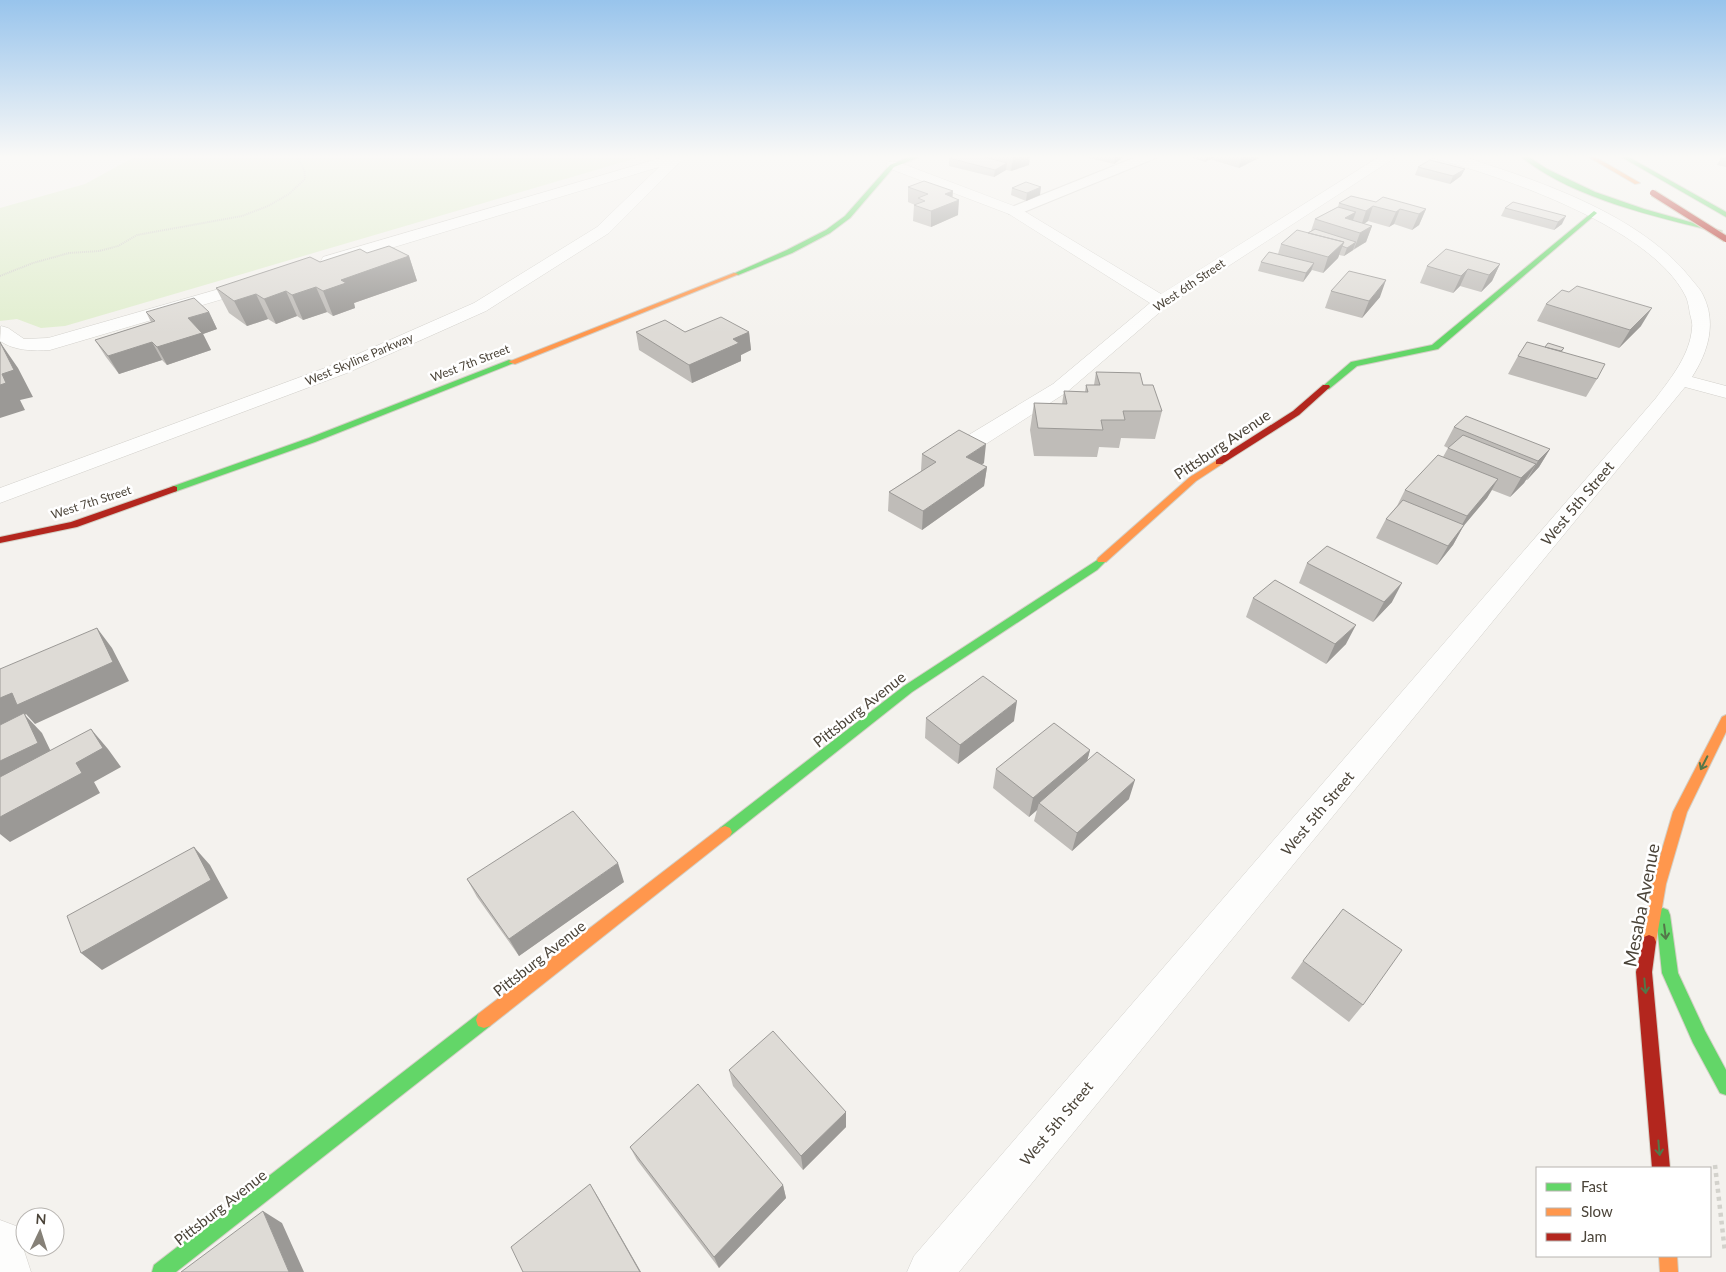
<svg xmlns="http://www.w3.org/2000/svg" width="1726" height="1272" font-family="Lato,sans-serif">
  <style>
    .green { fill: #e1eecf }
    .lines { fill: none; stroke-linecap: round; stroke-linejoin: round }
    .lane-casing { stroke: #d2d0cb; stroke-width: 2 }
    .street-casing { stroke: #d2d0cb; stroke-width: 1 }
    .fast-casing { stroke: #d3cfc5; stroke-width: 2 }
    .slow-casing { stroke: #d3cfc5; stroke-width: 2 }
    .jam-casing { stroke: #d3cfc5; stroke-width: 2 }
    .path-far1 { stroke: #d3d2cc; stroke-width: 2; stroke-dasharray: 1 1; stroke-linecap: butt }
    .path { stroke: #d3d2cc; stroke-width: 4.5; stroke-dasharray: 4 4; stroke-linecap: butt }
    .lane { fill: #fdfdfc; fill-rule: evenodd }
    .street { fill: #fdfdfc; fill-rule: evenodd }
    .fast { fill: #63d668; fill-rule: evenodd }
    .slow { fill: #ff974d; fill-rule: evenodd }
    .jam { fill: #b3261e; fill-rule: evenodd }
    .jam-bridge-casing { stroke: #ccbfa9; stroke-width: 8; stroke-linecap: butt }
    .jam-bridge { stroke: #b3261e; stroke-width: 6 }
    .wall { fill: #bfbcb8 }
    .shaded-wall { fill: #9b9996 }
    .building { fill: #dedbd6; stroke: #9b9996 }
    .oneway { stroke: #537749 }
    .labels { text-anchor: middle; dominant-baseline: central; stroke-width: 5; stroke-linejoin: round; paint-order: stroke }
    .far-street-label { font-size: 12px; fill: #4b4439; stroke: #fff }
    .street-label { font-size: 15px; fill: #4b4439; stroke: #fff }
    .near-street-label { font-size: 18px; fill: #4b4439; stroke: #fff }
  </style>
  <rect width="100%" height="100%" fill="#f4f2ee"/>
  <path class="green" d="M138 155H647L65 326 41 328 17 319 0 321V208L85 184Z"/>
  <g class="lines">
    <defs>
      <path id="lane" d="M1141 155H1158L1156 158 1019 214H1009L1007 211 1009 208Z"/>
      <path id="street" d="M671 155H687L609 233 486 311 347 373 0 503V488L333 365 474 303 597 227 659 167 335 265H323L321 261 323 257Z
        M1382 155H1399L1167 306 1067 392 978 449 970 451 962 449 959 444 962 439 1053 384 1150 303 1009 214 888 168 886 165 888 162H898L1019 208 1161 294Z
        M1431 155C1439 155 1447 154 1454 155 1469 157 1484 164 1498 168 1564 190 1648 223 1692 280 1696 285 1701 290 1703 295 1717 323 1708 352 1692 377L1726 386V398L1685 387 959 1272H907L914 1256 1656 398C1671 378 1690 355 1692 328 1693 324 1691 318 1690 314 1689 308 1688 300 1685 295 1650 227 1504 177 1433 158Z
        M254 279 260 280 263 284 260 288 50 350C33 351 15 351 0 341L1 326 8 328 24 339 48 338Z
        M0 1220 16 1226 31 1272H0Z"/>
      <path id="fast" d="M914 155H924L894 167 850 218 830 233 792 253 738 275 733 274 787 250 826 230 845 216 890 165Z
        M1519 155H1526L1547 169 1595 192 1644 209 1722 231 1717 232C1653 216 1570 198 1519 155Z
        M1618 155H1625L1726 212V217Z
        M1594 211 1597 213 1596 214 1438 349 1357 366 1329 389H1323L1322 387 1351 362 1432 345Z
        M509 360 516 362 315 442 177 491 174 492 169 489 171 487 309 438Z
        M1102 557 1107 560 1097 570 912 692 730 836 725 838 720 836 718 832 720 828 904 686Z
        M1663 908 1668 910 1670 915 1678 973 1705 1031 1726 1070V1095L1720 1093 1693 1043 1662 973 1656 915 1658 910Z
        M484 1012 490 1014 492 1020 490 1026 176 1272H152L154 1265 478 1014Z"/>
      <path id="slow" d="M1585 155H1592L1640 183 1635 184Z
        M734 273 739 274 515 364 508 362Z
        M1219 459 1224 462 1222 464 1196 481 1106 562H1098L1097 560 1098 558 1190 477Z
        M1726 715V732L1687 812 1666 884 1656 942 1654 947 1649 949 1644 947 1642 942 1652 884 1673 812 1722 717Z
        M725 826 730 828 732 832 730 836 490 1026 484 1028 478 1026 476 1020 478 1014 720 828Z
        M1659 1256H1677L1678 1272H1660Z"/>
      <path id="jam" d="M1323 385H1329L1330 387 1299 415 1222 464H1216V460L1293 411Z
        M174 486 177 487V491L77 527 0 543V537L71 522Z
        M1649 935 1654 937 1656 942 1652 972 1670 1168H1652L1636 972 1644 937Z"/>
    </defs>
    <use href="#lane" class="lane-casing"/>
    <use href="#street" class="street-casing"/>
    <use href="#fast" class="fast-casing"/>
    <use href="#slow" class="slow-casing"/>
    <use href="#jam" class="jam-casing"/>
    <path class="path-far1" d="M0 276 33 263 69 253 99 251 118 246 137 235 242 216 268 206 289 194 305 179 304 169 296 155"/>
    <path class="path" d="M1715 1165 1725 1252"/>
    <use href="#lane" class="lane"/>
    <use href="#street" class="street"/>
    <use href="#fast" class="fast"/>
    <use href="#slow" class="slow"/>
    <use href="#jam" class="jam"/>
    <defs>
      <path id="jam-bridge" d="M1653 193 1726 239"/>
    </defs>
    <use href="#jam-bridge" class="jam-bridge-casing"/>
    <use href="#jam-bridge" class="jam-bridge"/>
  </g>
  <path class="wall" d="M956 155H1030L1029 165 1011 171 1006 170 994 177 949 166V158Z
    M1090 155H1126L1125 156 1114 164 1089 158Z
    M1184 155H1265L1239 168 1212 160 1213 158 1205 162Z
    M1726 155V167L1717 165 1721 158Z
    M1418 167 1465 169 1461 176 1450 184 1415 175Z
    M908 187 952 197 958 215 931 227 913 221 914 205H915L908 202Z
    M1012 188 1040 195 1026 201 1011 195Z
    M1376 202 1426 209 1419 225 1412 230 1394 224 1389 227 1368 221 1364 224 1372 226 1366 242 1344 256 1339 255 1338 258 1323 273 1312 270 1303 282 1258 271 1261 262 1278 254 1281 244 1311 231 1315 219 1338 207 1339 203Z
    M1513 202 1562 224 1554 230 1501 216 1505 208Z
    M367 253 409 256 417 281 354 303 355 308 333 316 327 312 303 320 297 316 276 324 268 319 247 326 229 313 216 288 320 262Z
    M1500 264 1492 281 1481 292 1460 286 1453 293 1420 283 1427 266Z
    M1331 291 1380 297 1362 318 1325 308Z
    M1546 304 1641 326 1619 348 1537 321Z
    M146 312H209L217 329 203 334 211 350 167 365 162 360 119 374 106 357 95 340 151 322Z
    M636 332H749L751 350 741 355V361L692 383 639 350Z
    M1545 347 1564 348 1562 352 1597 379 1586 397 1508 374 1518 356Z
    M1096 372 1143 385 1162 411 1155 439 1121 438 1119 448 1099 447 1097 457 1034 456 1030 430 1034 403 1062 404 1064 391 1085 392 1086 385H1094Z
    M1454 427 1550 449 1539 467 1527 480H1526L1524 483 1510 497 1492 490 1487 498 1464 525 1453 545 1437 565 1376 538 1386 519 1397 506 1405 490 1443 457 1448 448 1444 446Z
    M922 454 984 463 981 465 987 467 984 486 922 530 888 511 889 492 921 471Z
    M1307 563 1392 602 1373 622 1299 583Z
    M1253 598 1346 644 1326 664 1246 617Z
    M926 718 1014 721 958 764 925 738Z
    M1090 750 1087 761 1129 799 1072 851 1034 821 1037 810 1029 817 993 788 996 769Z
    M467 879 624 882 519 956 477 897Z
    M1303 961 1363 1005 1349 1022 1291 978Z
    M729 1070 846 1127 803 1170 733 1086Z
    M630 1147 783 1185 786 1198 719 1268 637 1160Z"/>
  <path class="shaded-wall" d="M1016 155H1030L1029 165 1011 171 1013 157Z
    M1117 155H1126L1125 156 1114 164 1115 156Z
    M1207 155H1214L1213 158 1205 162Z
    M1242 155H1265L1239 168Z
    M1007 163 1006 170 994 177 995 170Z
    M1465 169 1461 176 1450 184 1453 176Z
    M1041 187 1040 195 1026 201 1027 193Z
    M953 191 952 203 959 200 958 215 931 227V211L945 194Z
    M1373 206 1368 221 1361 226 1366 211Z
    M1400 209 1394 224 1389 227 1396 212Z
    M1426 209 1419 225 1412 230 1419 214Z
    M1356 212 1350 228 1345 218Z
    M1566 216 1562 224 1554 230 1558 222Z
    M1372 226 1366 242 1354 249 1360 233Z
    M1344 242 1338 258 1323 273 1328 257Z
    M1356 242 1353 250 1344 256 1347 248Z
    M409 256 417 281 354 303 355 308 333 316 323 291 341 280Z
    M1314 263 1311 271 1303 282 1306 273Z
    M1500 264 1492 281 1481 292 1489 275Z
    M1468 269 1460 286 1453 293 1461 276Z
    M1386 280 1380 297 1362 318 1369 301Z
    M316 287 327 312 303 320 292 295Z
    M286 291 297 316 276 324 264 299Z
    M256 294 268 319 247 326 234 301Z
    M1652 308 1641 326 1619 348 1630 330Z
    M209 312 217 329 203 334 211 350 167 365 157 347 188 318Z
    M749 332 751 350 741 355V361L692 383 689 365 733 339Z
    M0 342 18 368 33 397 20 400 25 410 0 418V385L2 374Z
    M152 342 162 360 119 374 108 356Z
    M986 444 984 463 964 476 966 457Z
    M1550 449 1539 467 1527 480 1538 461Z
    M1536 464 1524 483 1510 497 1521 478Z
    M987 467 984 486 922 530 923 511Z
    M1498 479 1487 498 1456 535 1467 516Z
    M1464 525 1453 545 1437 565 1448 546Z
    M1402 583 1392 602 1373 622 1384 602Z
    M1356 625 1346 644 1326 664 1335 644Z
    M97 628 112 648 129 681 35 724 26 714 25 715 42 733 56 762 0 790V698Z
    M1017 701 1014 721 958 764 960 745Z
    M91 729 108 749 121 767 94 782 100 793 10 842 0 834V817L76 763Z
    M1090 750 1085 769 1039 803 1037 810 1029 817 1033 798Z
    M1135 780 1129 799 1072 851 1077 833Z
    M194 847 210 865 228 898 102 970 81 953Z
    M618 863 624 882 519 956 509 939Z
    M846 1112V1127L803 1170 801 1156Z
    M590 1184 598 1197 641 1272H640Z
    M783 1185 786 1198 719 1268 714 1257Z
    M263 1211 282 1223 304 1272H289Z"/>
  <path class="building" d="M956 155H977L1007 163 995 170 949 158Z
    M1723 155H1726V159L1721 158Z
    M1430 160 1465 169 1453 176 1418 167Z
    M924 181 953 191 945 194 959 200 931 211 914 205 925 201 918 198 928 194 908 187Z
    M1026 182 1041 187 1027 193 1012 188Z
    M1351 196 1376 202 1383 197 1426 209 1419 214 1400 209 1396 212 1373 206 1366 211 1339 203Z
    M1513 202 1566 216 1558 222 1505 208Z
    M1338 207 1356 212 1345 218 1372 226 1360 233 1315 219Z
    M1315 229 1356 242 1347 248 1342 246 1344 242 1308 233Z
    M1297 230 1344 242 1328 257 1281 244Z
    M389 246 409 256 341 280 346 283 323 291 316 287 292 295 286 291 264 299 256 294 234 301 216 288 310 257 320 262 360 249 367 253Z
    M1446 249 1500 264 1489 275 1468 269 1461 276 1427 266Z
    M1269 252 1314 263 1306 273 1261 262Z
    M1349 271 1386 280 1369 301 1331 291Z
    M1577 286 1652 308 1630 330 1546 304 1562 290 1569 292Z
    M194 298 209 312 188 318 202 333 157 347 152 342 108 356 95 340 155 321 146 312Z
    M721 317 749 332 733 339 739 343 689 365 636 332 665 320 685 332Z
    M0 342 14 370 2 374 6 383 0 385Z
    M1527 342 1605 364 1597 379 1518 356Z
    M1548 343 1564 348 1561 351 1545 347Z
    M1096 372 1140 373 1143 385H1153L1162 411H1123L1125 420H1101L1103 430 1038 428 1034 403 1067 404 1064 391 1088 392 1086 385H1100Z
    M1466 416 1550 449 1538 461 1454 427Z
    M959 430 986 444 966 457 987 467 923 511 889 492 936 462 922 454Z
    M1463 435 1536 464 1521 478 1448 448Z
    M1438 455 1498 479 1467 516 1405 490Z
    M1403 500 1464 525 1448 546 1386 519Z
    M1327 546 1402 583 1384 602 1307 563Z
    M1275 580 1356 625 1335 644 1253 598Z
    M97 628 113 662 17 705 12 693 0 698V669Z
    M983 676 1017 701 960 745 926 718Z
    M24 713 38 743 0 761V725Z
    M1054 723 1090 750 1033 798 996 769Z
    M91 729 103 748 76 763 82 773 0 817V777Z
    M1097 752 1135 780 1077 833 1039 803Z
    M573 811 618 863 509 939 467 879Z
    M194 847 211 880 81 953 67 916Z
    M1343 909 1402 950 1363 1005 1303 961Z
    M773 1031 846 1112 801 1156 729 1070Z
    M698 1084 783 1185 714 1257 630 1147Z
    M590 1184 640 1272H523L511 1247Z
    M263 1211 289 1272H181Z"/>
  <defs><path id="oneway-shaft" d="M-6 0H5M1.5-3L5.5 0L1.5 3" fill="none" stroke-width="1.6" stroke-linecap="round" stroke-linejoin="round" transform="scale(1.25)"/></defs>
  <g class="oneway">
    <use href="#oneway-shaft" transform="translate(1704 763) rotate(117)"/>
    <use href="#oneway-shaft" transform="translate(1665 932) rotate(83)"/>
    <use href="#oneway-shaft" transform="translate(1645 986) rotate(85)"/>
    <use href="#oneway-shaft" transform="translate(1659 1148) rotate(85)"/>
  </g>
  <linearGradient id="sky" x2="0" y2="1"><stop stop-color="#98c4ec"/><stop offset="0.47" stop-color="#faf9f7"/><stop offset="1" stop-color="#faf9f7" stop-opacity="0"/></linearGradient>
  <rect width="1726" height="333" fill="url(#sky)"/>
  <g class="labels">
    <g class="far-street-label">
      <text transform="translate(1189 285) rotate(-34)">West 6th Street</text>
      <text transform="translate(359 359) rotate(-23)">West Skyline Parkway</text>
      <text transform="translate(470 363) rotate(-21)">West 7th Street</text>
      <text transform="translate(91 502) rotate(-18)">West 7th Street</text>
    </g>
    <g class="street-label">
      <text transform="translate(1222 444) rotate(-34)">Pittsburg Avenue</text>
      <text transform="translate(1577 503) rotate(-50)">West 5th Street</text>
      <text transform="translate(859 709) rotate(-38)">Pittsburg Avenue</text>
      <text transform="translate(1317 813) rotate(-50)">West 5th Street</text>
      <text transform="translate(539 958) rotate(-38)">Pittsburg Avenue</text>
      <text transform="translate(1056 1123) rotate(-50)">West 5th Street</text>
      <text transform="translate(220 1207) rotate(-38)">Pittsburg Avenue</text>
    </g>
    <g class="near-street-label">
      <text transform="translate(1641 905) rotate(-79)">Mesaba Avenue</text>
    </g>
  </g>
  <rect x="1536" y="1167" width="175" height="90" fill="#ffffff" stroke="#b7b4b0"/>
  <rect x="1546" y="1183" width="25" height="8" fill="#63d668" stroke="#b7b4b0"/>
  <text x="1581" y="1192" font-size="15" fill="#4b4439">Fast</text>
  <rect x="1546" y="1208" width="25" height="8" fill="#ff974d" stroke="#b7b4b0"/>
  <text x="1581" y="1217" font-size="15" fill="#4b4439">Slow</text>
  <rect x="1546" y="1233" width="25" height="8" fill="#b3261e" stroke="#b7b4b0"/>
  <text x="1581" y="1242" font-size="15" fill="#4b4439">Jam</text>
  <g transform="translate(40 1232) rotate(4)"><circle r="24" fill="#ffffff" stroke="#b7b4b0"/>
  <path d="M0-4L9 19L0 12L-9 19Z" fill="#868178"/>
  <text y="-8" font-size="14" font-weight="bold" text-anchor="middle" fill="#4b4439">N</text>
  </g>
</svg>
